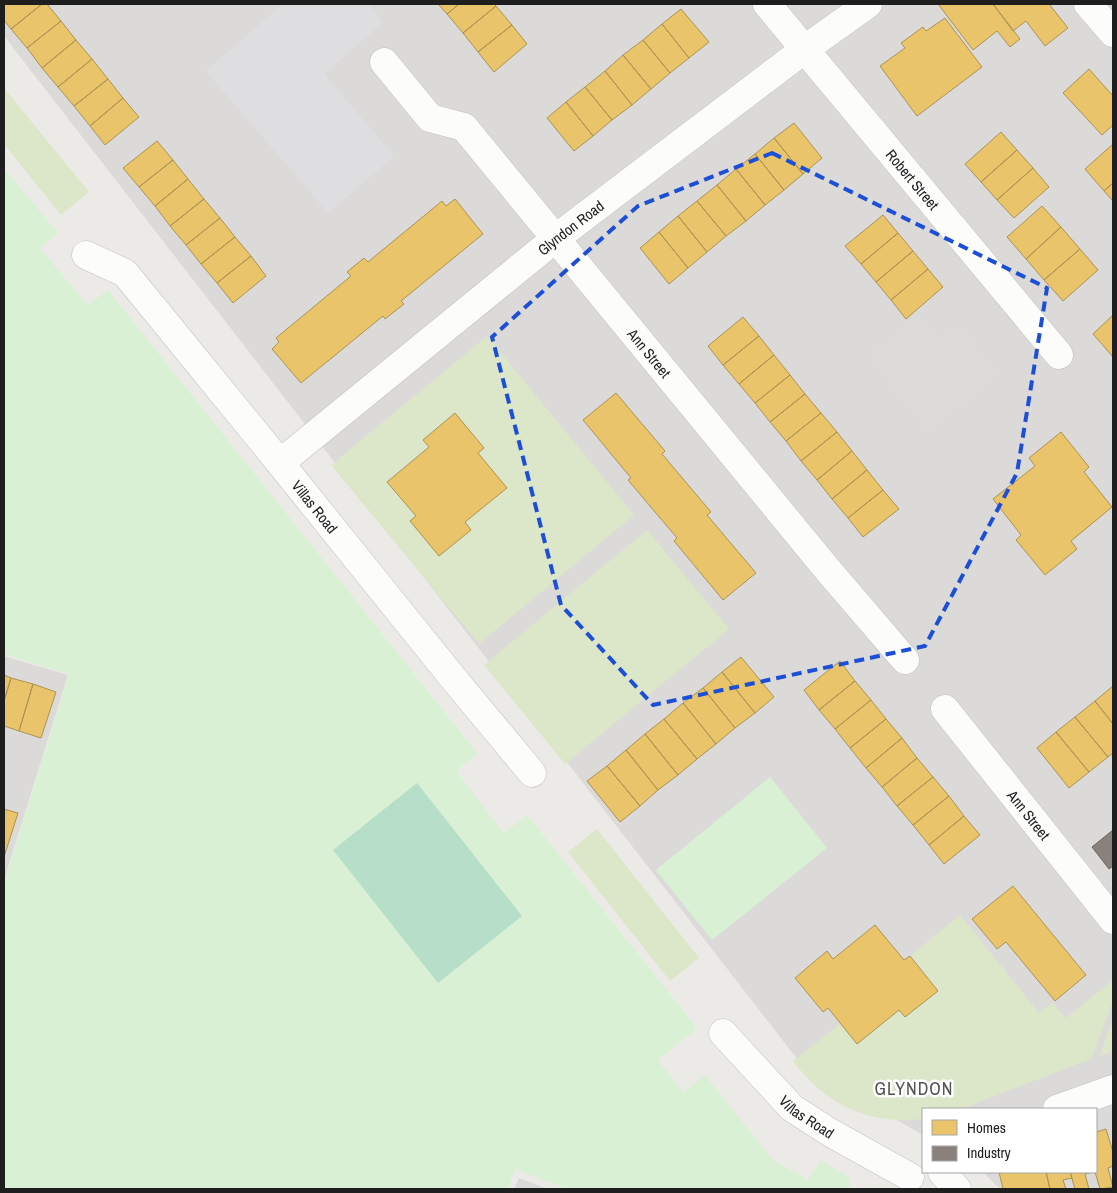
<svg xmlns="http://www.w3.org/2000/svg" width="1117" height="1193" font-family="'Archivo Narrow',sans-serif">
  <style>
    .residential { fill: #dbdad8 }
    .grass { fill: #dce6c9 }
    .park { fill: #d9f0d5 }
    .pitch { fill: #b7dec9 }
    .parking { fill: #dcdbda }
    .plaza { fill: #dedee1 }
    .homes { fill: #e9c46a; stroke: #ac9253 }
    .industry { fill: #8a817c; stroke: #6a6360 }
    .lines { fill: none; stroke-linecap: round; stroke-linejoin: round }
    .street-casing { stroke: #c2c1bf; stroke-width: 29 }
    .street { stroke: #fcfcfb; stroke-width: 28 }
    .marked { fill: none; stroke: #1d4ed8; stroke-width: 4; stroke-dasharray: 10 6; stroke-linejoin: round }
    .labels { text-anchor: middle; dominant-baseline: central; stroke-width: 5; stroke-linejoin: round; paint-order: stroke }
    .street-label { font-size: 15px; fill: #1e1e1e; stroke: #fff }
    .quarter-label { font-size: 18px; letter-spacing: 1px; fill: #515151; stroke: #fff }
  </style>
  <rect width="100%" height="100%" fill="#eceae7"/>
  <path class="residential" d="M4 4H1113V1189H1000L983 1172H1096V1109H923V1135L893 1118 818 1086 4 36Z
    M4 656 68 675 4 880Z
    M519 1178 548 1189H514Z"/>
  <path class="grass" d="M4 88 89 192 61 215 4 144Z
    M487 336 634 515 479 644 331 465Z
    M647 530 729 629 565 764 484 665Z
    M597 829 699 958 670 981 568 852Z
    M960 915 1039 1013 1052 1003 1066 1018 1113 980V1001L1091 1059 961 1109H923V1119C868 1125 826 1105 793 1061L841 1023 899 1010 906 1017 937 991 910 956Z
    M1113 1018V1051L1100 1056Z"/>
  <path class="park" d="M4 168 58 233 40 248 87 305 108 290 477 753 456 771 504 833 527 815 697 1028 658 1060 683 1092 705 1075 773 1160 808 1180 821 1160 849 1177 850 1189H568L515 1169 508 1189H4V883L69 674 4 654Z
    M770 777 827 848 712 940 656 870Z"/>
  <path class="pitch" d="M417 783 522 916 438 983 333 850Z"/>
  <path class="parking" d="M920 315 939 339 958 324 998 375 929 431 869 356Z"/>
  <path class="plaza" d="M283 4H368L383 22 324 74 394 156 328 213 206 71Z"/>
  <path class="homes" d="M4 4H42L11 29 4 20Z
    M42 4H47L61 21 27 48 11 29Z
    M438 4H459L447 14Z
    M459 4H494L496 6 463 33 447 14Z
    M938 4H993L1020 39 1010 47 997 31 973 50Z
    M993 4H1049L1068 28 1045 46 1026 21 1013 31Z
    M496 6 512 25 478 52 463 33Z
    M681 9 709 42 689 58 662 24Z
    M945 18 982 67 917 116 880 66 905 48 901 43 923 27 926 31Z
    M61 21 76 40 42 68 27 48Z
    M662 24 689 58 670 73 643 40Z
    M512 25 527 44 494 72 478 52Z
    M76 40 92 59 58 87 42 68Z
    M643 40 670 73 651 89 623 55Z
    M623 55 651 89 632 105 605 71Z
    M92 59 108 79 74 106 58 87Z
    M1089 69 1113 96V125L1102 135 1063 93Z
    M605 71 632 105 612 120 585 87Z
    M108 79 123 98 90 126 74 106Z
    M585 87 612 120 593 136 566 102Z
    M123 98 139 117 105 145 90 126Z
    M566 102 593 136 574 151 547 118Z
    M794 123 822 158 803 174 774 138Z
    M1001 132 1017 150 981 182 965 164Z
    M774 138 803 174 784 190 755 154Z
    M157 141 173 160 139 187 123 168Z
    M1113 144V183L1104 191 1085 169Z
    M1017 150 1033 168 997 200 981 182Z
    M755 154 784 190 765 205 736 169Z
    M173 160 188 179 155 206 139 187Z
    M1033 168 1049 187 1014 218 997 200Z
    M736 169 765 205 746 221 717 185Z
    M188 179 204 199 170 226 155 206Z
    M1113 183V201L1104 191Z
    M717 185 746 221 726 236 697 201Z
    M204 199 220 218 186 245 170 226Z
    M455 199 483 234 401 301 404 304 385 319 383 316 301 383 272 349 279 342 276 338 351 276 347 272 364 258 368 262 442 201 446 206Z
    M697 201 726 236 707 252 678 216Z
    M1042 206 1061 227 1026 259 1007 237Z
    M883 215 898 233 861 264 845 246Z
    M678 216 707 252 688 268 659 232Z
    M220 218 235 237 201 264 186 245Z
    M1061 227 1080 249 1044 280 1026 259Z
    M659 232 688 268 669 284 640 248Z
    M898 233 913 251 876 282 861 264Z
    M235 237 251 256 217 283 201 264Z
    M1080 249 1098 270 1063 301 1044 280Z
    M913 251 928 269 891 300 876 282Z
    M251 256 266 276 233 303 217 283Z
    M928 269 943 287 906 319 891 300Z
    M1113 315V357L1093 334Z
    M743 317 759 336 723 365 708 346Z
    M759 336 774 355 739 384 723 365Z
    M774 355 790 375 755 403 739 384Z
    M790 375 805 394 770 422 755 403Z
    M616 393 665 451 662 454 711 512 707 515 756 573 723 600 674 541 677 538 628 480 631 478 583 420Z
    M805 394 821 413 786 441 770 422Z
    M455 413 484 448 478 453 507 488 465 522 471 530 439 556 410 521 416 516 387 482 429 447 423 440Z
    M821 413 837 432 801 461 786 441Z
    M837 432 852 451 817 480 801 461Z
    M1061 432 1089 467 1084 472 1112 507 1071 541 1077 549 1045 575 1016 540 1021 535 993 499 1035 466 1029 458Z
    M852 451 867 470 832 499 817 480Z
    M867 470 883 490 848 518 832 499Z
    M883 490 899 509 863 537 848 518Z
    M741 657 774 697 755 713 722 672Z
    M840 661 855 681 819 710 804 690Z
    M722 672 755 713 735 728 703 688Z
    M4 675 11 678 4 701Z
    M11 678 33 684 19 731 4 726V701Z
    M855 681 871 700 835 729 819 710Z
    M33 684 56 692 41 738 19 731Z
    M1113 686V724L1095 701Z
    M703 688 735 728 716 744 683 703Z
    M871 700 886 719 850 748 835 729Z
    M1095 701 1113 724V753L1108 757 1075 717Z
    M683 703 716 744 697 759 664 719Z
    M1075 717 1108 757 1089 772 1056 732Z
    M664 719 697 759 678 775 645 734Z
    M886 719 902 738 866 768 850 748Z
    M1056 732 1089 772 1069 788 1037 748Z
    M645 734 678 775 658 790 626 750Z
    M902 738 917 758 882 787 866 768Z
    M626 750 658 790 640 806 607 766Z
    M917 758 933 777 897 806 882 787Z
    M607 766 640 806 620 822 587 781Z
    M933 777 949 796 913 825 897 806Z
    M949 796 964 816 929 845 913 825Z
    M4 809 18 813 4 857Z
    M964 816 980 835 944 864 929 845Z
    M1013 886 1086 975 1055 1001 1006 942 997 949 972 919Z
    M875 925 904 960 910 956 938 991 905 1017 899 1010 857 1044 828 1008 823 1012 795 978 827 951 833 959Z
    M1106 1129 1113 1152V1166L1108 1168 1113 1187 1100 1189 1095 1172 1096 1132Z
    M999 1172H1046L1050 1189H1003Z
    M1046 1172H1070L1072 1178 1063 1180 1066 1189H1050Z
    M1070 1172H1093L1085 1174 1089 1189H1075Z"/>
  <path class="industry" d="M1113 830V866L1109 869 1092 847Z"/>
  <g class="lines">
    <defs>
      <g id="street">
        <path id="s1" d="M767 4 1059 355"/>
        <path d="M1088 4 1113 33"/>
        <path id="s2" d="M384 62 430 118 464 127 827 569 905 660"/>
        <path id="s3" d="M86 255 125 273 280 463 453 678 532 773"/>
        <path id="s4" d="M280 463 556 238 805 49 868 4"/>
        <path id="s5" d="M945 709 1113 920"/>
        <path id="s6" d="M723 1033 792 1108 831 1133 910 1177"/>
        <path d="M1057 1109 1113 1089"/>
        <path d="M942 1172 957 1189"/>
      </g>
    </defs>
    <use href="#street" class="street-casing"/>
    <use href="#street" class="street"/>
  </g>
  <path class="marked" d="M772 153 1047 288 1017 473 925 646 653 705 561 605 492 337 638 206Z"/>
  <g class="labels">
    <g class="street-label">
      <text stroke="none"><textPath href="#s1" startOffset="228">Robert Street</textPath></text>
      <text stroke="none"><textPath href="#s4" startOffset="374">Glyndon Road</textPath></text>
      <text stroke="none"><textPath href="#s2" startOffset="400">Ann Street</textPath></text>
      <text stroke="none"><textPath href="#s3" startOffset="344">Villas Road</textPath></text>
      <text stroke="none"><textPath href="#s5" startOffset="135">Ann Street</textPath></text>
      <text stroke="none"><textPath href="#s6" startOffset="119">Villas Road</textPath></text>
    </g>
    <g class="quarter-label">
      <text x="914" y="1088">GLYNDON</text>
    </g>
  </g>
  <rect width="1117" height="1193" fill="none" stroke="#1e1e1e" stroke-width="10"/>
  <rect x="922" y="1108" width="175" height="65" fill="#ffffff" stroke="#a5a5a5"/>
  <rect x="932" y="1120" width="25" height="15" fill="#e9c46a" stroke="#a5a5a5"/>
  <text x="967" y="1133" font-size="15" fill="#1e1e1e">Homes</text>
  <rect x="932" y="1146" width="25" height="15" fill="#8a817c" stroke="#a5a5a5"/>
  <text x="967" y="1158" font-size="15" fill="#1e1e1e">Industry</text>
</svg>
